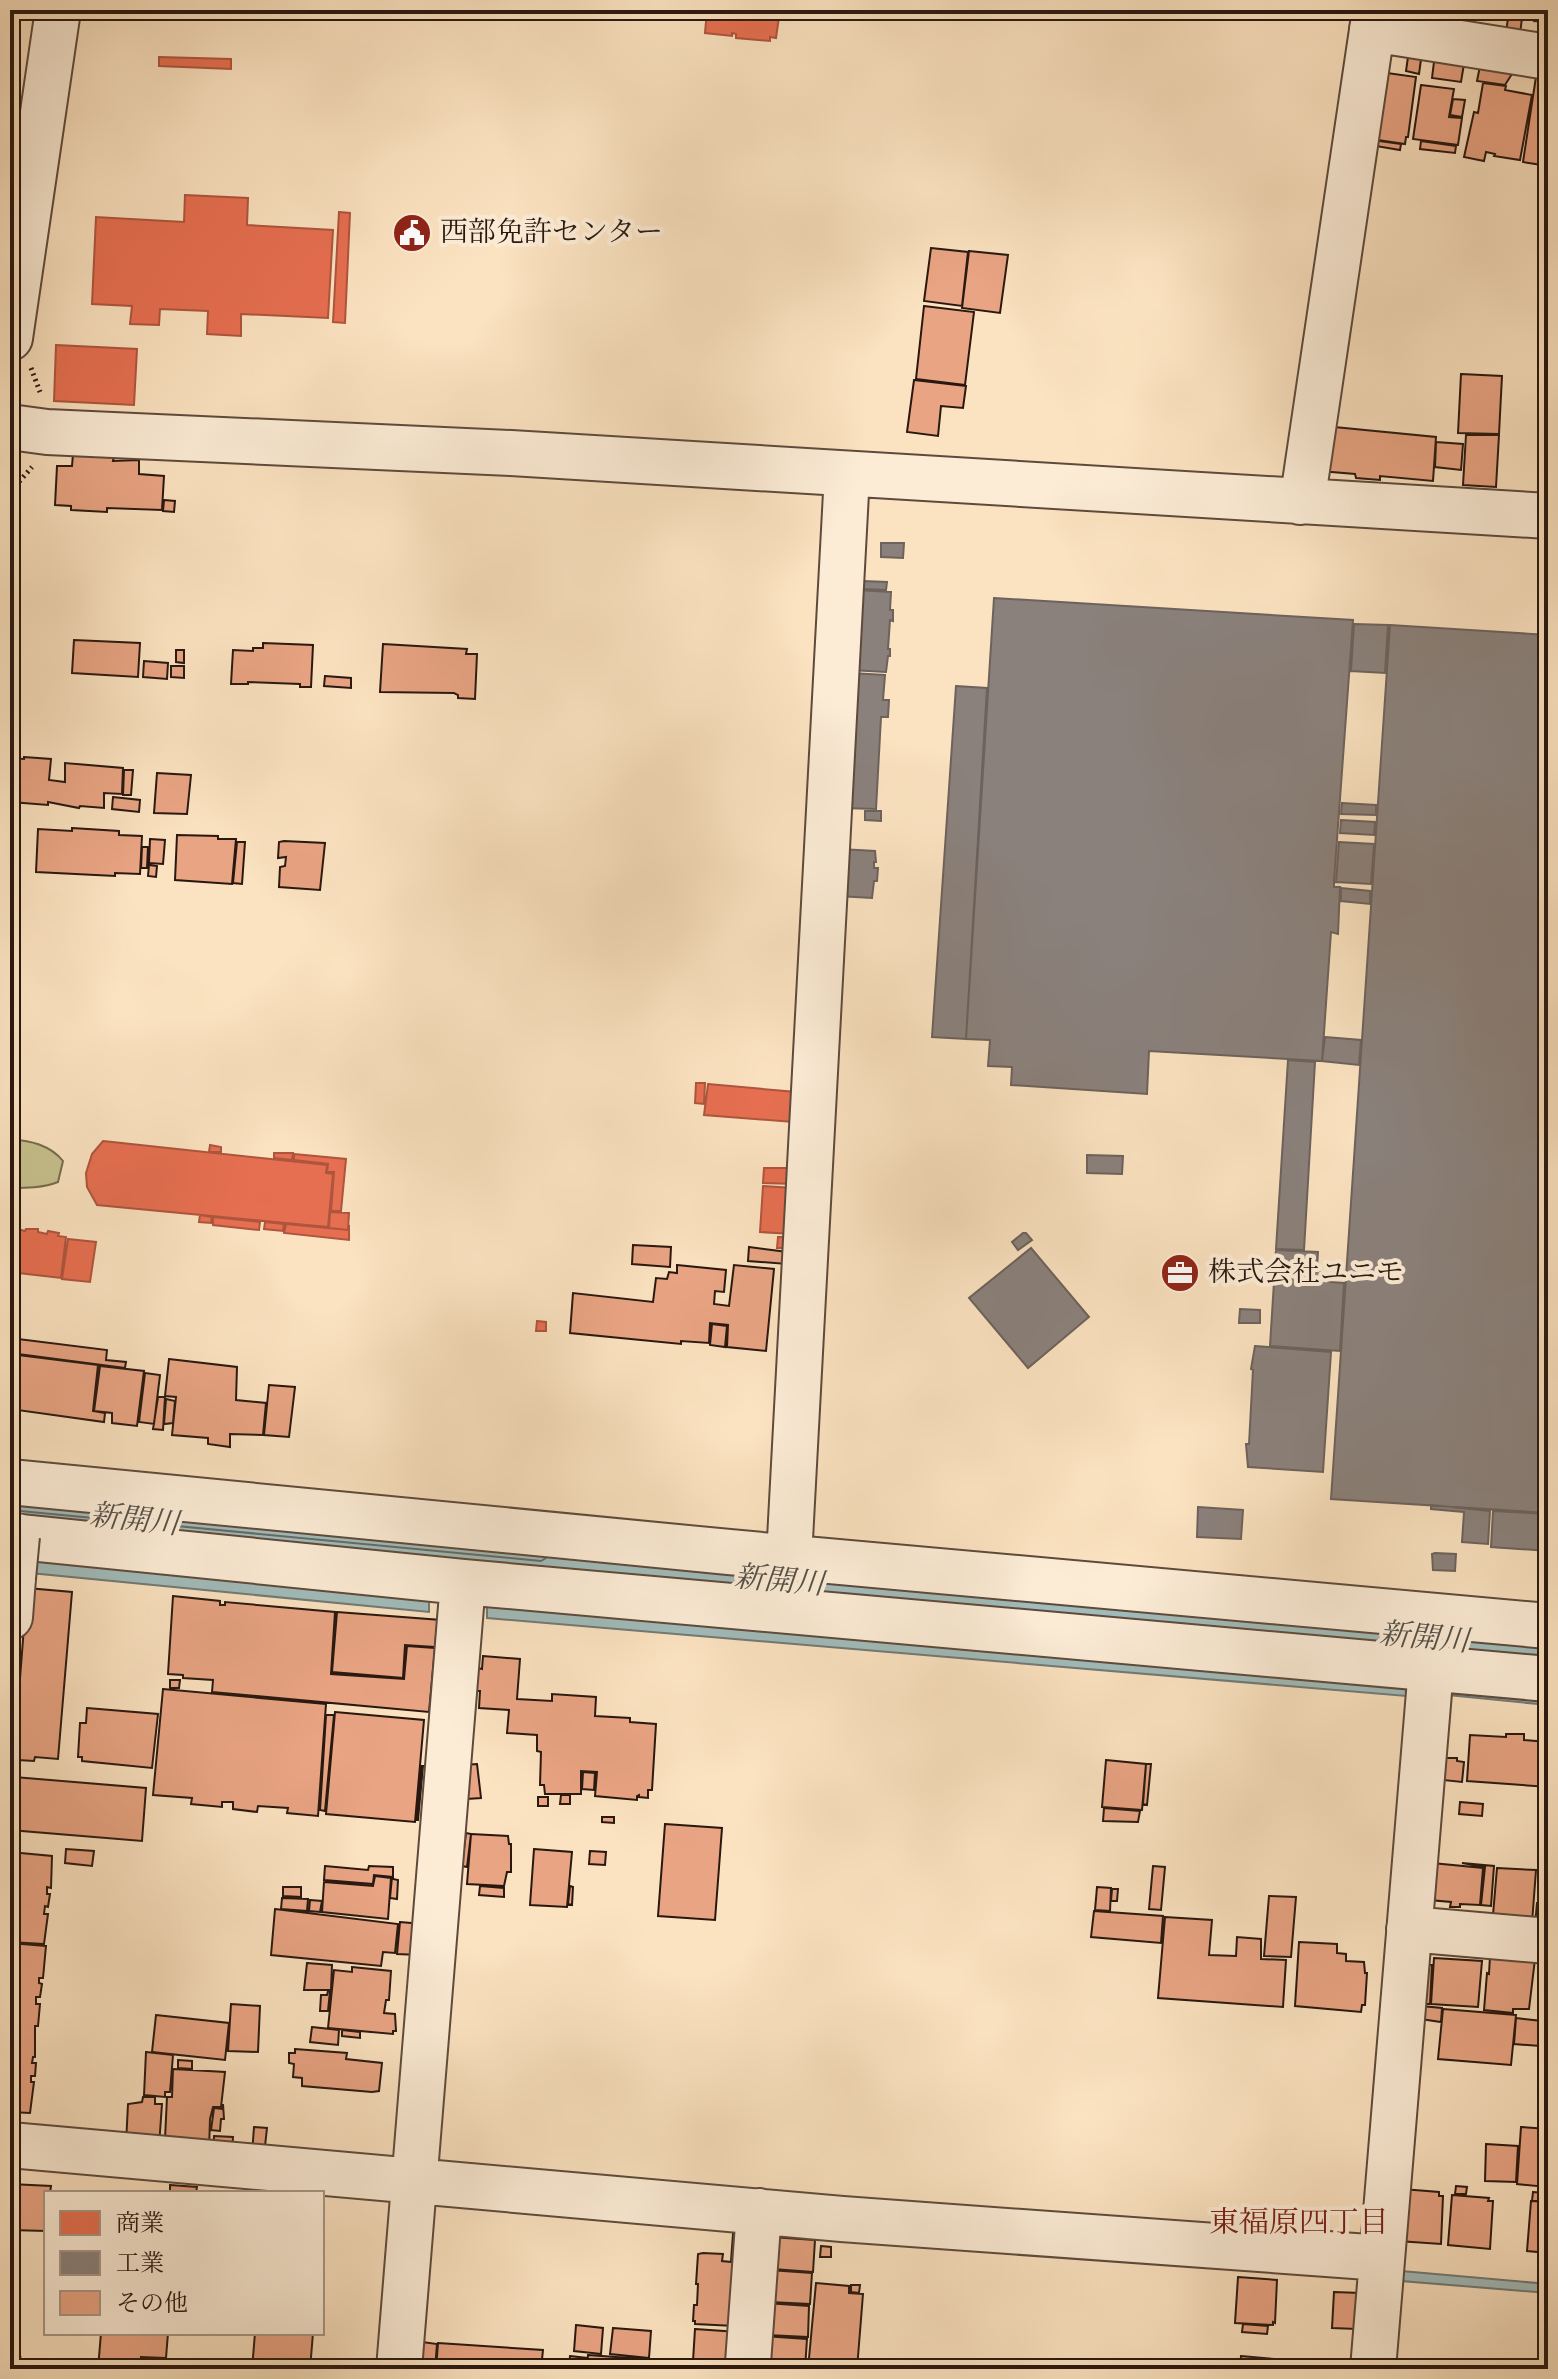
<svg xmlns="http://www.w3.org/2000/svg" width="1558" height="2379" font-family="Vollkorn,'Noto Serif JP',serif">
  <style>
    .green { fill: #c6c18d; stroke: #786c4e; stroke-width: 2 }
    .water { fill: #a1bcbb; stroke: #717a77; stroke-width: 2 }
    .shops { fill: #e76f51; stroke: #ae553e; stroke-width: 2 }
    .industry { fill: #8a817c; stroke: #6d625c; stroke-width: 2 }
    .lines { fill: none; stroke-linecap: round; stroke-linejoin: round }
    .shore { stroke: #656a66; stroke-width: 2 }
    .building { fill: #e9a483; stroke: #291810; stroke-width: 2 }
    .minor-casing { stroke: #5e4a3c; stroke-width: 48 }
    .path { stroke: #291810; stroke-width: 5; stroke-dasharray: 2 4; stroke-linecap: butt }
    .minor { stroke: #fcecd6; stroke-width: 44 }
    .minor-bridge-casing { stroke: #5e4a3c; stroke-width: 48; stroke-linecap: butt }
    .minor-bridge { stroke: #fcecd6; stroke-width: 44 }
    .labels { text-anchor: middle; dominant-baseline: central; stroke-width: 8; stroke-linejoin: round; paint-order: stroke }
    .poi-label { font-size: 28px; fill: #291810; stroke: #fcecd6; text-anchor: start }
    .water-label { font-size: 30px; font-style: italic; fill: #53514c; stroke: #fcecd6 }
    .neighbourhood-label { font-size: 30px; fill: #7a1f14; stroke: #fcecd6 }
  </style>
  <rect width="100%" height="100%" fill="#fbe2c0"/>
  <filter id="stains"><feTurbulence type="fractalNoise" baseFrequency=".0025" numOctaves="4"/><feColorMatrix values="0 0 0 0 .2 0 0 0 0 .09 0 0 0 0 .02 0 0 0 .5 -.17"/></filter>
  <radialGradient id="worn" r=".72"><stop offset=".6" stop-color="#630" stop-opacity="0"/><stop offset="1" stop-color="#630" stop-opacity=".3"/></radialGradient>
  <path class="green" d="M10 1140C29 1139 51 1146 63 1161L58 1182C44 1188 25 1188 10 1188Z"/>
  <path class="water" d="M10 1490 1548 1638V1661L722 1583 718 1585 10 1517Z
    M10 1554 118 1569 429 1598V1612L10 1571Z
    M487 1604 1406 1683V1696L487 1618Z
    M1452 1688 1548 1696V1705L1447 1695Z
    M1390 2270 1548 2284V2293L1389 2280Z"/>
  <path class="shops" d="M299 10H497V18Z
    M707 10H780L776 38 770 37V41L736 38V34L732 33V36L705 33Z
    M159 57 231 59V69L159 66Z
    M185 195 248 198 247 225 333 230 328 318 241 314V336L207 334 208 311 160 309 159 325 130 324 132 306 92 304 96 217 184 222Z
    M339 212 350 213 345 323 333 322Z
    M56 345 137 349 134 405 54 401Z
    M696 1083H705L704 1104 695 1103Z
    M708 1084 796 1092 793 1122 704 1115Z
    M103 1141 327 1165 326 1173 333 1174 328 1227 97 1205 87 1187 86 1173 92 1154Z
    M210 1145 221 1147V1152H209Z
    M274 1153H293L292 1160 274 1158Z
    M294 1154 346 1159 341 1211H331L334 1172H327L328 1164 294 1160Z
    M764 1168H794V1184L763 1183Z
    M763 1186 794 1188 792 1234 760 1232Z
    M330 1212 349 1213 348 1230 329 1228Z
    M200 1215 212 1217 211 1223 199 1222Z
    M213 1217 260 1222 259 1230 213 1225Z
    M265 1222 284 1224 283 1231 264 1229Z
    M286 1224 348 1230 349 1225V1240L284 1233Z
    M10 1227 25 1231 26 1229H38V1232L47 1234 48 1231 59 1233 58 1236 66 1237 61 1278 10 1272Z
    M778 1237H790V1248H777Z
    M68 1239 96 1242 90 1282 62 1279Z
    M537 1321 546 1322V1331H536Z"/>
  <path class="industry" d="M881 543H904L903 558 881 557Z
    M863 581 887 582 886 590 862 589Z
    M858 590 891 592 890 610H893V621L890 620 888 649H890V656H888L886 672 850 670Z
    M994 598 1353 620 1334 881V887H1340L1338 934 1331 932 1322 1061 1149 1051 1147 1094 1011 1085 1012 1067 988 1066 990 1040 966 1039Z
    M1354 624 1388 625 1385 673 1351 671Z
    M1390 625 1548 635V1513L1331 1499Z
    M851 673 885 675 883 700H889L888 717H881L876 809 842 808Z
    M956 686 987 688 966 1039 932 1037Z
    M1342 803 1376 805V815L1341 814Z
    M865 811H881V821L865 820Z
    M1341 820 1375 822 1374 835 1340 833Z
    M1339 842 1374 844 1371 884 1336 882Z
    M840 849 875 851 876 862H874V868H878L877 881H874L872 898 837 896Z
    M1341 888 1370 891V904L1341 901Z
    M1325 1037 1361 1040 1359 1065 1322 1061Z
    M1288 1060 1315 1062 1304 1250 1276 1249Z
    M1087 1155 1123 1156 1122 1174 1087 1173Z
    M1023 1233H1026L1032 1240 1018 1250 1012 1242Z
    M1031 1248 1089 1317 1028 1368 969 1298Z
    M1276 1250 1318 1252 1317 1268 1330 1282 1344 1283 1340 1351 1270 1346Z
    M1240 1309 1260 1310V1323H1239Z
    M1255 1346 1331 1352 1323 1472 1248 1467 1246 1444H1249L1253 1370 1251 1369Z
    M1431 1505 1490 1511 1488 1544 1462 1542 1464 1512 1431 1509Z
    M1198 1507 1243 1510 1241 1539 1197 1537Z
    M1493 1511 1548 1514V1551L1491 1547Z
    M1435 1553 1456 1554 1455 1571 1433 1570 1432 1554Z"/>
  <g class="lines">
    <path class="shore" d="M10 1510 541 1561 546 1558"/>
  </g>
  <path class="building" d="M1402 10H1453L1452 20 1402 15Z
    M1456 10H1471L1469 25 1454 24Z
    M1509 10H1523L1520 34 1506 33Z
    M1535 10H1548V22L1534 21Z
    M1409 50 1422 52 1419 74 1406 71Z
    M1435 54 1465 58 1461 82 1432 78Z
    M1481 61 1517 66 1505 85 1477 81Z
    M1537 70 1548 72V166L1523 162Z
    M1373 71 1416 77 1408 137H1406L1405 144 1364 138Z
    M1483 83 1506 86 1505 90 1532 95 1520 160 1494 156 1495 154 1486 152 1484 161 1464 157 1474 112 1478 113Z
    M1421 85 1454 89 1449 117 1462 118 1458 145 1413 139Z
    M1453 99 1465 100 1462 117 1450 115Z
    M1365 139 1401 144 1400 150 1364 144Z
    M1421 141 1456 146 1455 153 1420 149Z
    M931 248 968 252 962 306 924 301Z
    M969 251 1008 255 1000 313 962 308Z
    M924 306 974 312 965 385 916 379Z
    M1461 374 1502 376 1499 434 1458 433Z
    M914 380 966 386 963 408 941 406 938 436 907 432Z
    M1324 426 1436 437 1433 481 1380 476V480L1356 478 1355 474 1320 471Z
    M1466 435H1499L1496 487 1463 485Z
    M1436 442 1463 444 1461 470 1435 467Z
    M73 454 114 457 113 461 139 460V474L164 476 162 510 107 508V512L71 510V506L55 505 57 466H72Z
    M164 500 175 501 174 512 163 511Z
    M74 640 140 643 138 677 72 673Z
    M263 643 313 645 311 687H300V684L248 682V684H231L233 650 253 651V648H263Z
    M383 644 467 649 466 654H477L475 699 458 698V695L454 693 380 692Z
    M176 650H184V663L176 662Z
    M144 661 168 663 167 679 143 677Z
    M171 666H184V678L171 677Z
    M325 676 351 678V688L324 686Z
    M24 757 51 759 49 780 65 782V763L123 768 122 794 104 793V808L80 806 79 808 48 802V805L11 802 13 785H10V758L24 759Z
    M124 770H133L131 795H123Z
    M157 773 191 775 187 814 154 813Z
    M113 797 140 800 139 812 112 809Z
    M72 828 119 831V835L142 836 140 874 115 873V876L36 872 38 829 72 831Z
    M177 835 218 836V839H236L232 884 175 880Z
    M150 839 165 840 163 864 149 863Z
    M284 841 325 843 320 890 279 887 280 867 285 866 286 857 278 858 279 842Z
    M237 842H245L242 884 233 883Z
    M142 847H148L147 868H141Z
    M149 865 157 866 156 877 148 876Z
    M633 1245 671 1247 670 1267 632 1264Z
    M749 1247 787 1252V1264L748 1261Z
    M677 1265 726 1270 724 1292 715 1291 714 1304 729 1306 734 1265 774 1269 766 1351 727 1347 728 1325 710 1323 709 1343 681 1341V1344L570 1333 573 1293 653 1302 656 1278 667 1279 669 1272 677 1273Z
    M712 1324 727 1326 725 1347 710 1345Z
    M10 1338 107 1350 106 1360 126 1362 125 1368 10 1353Z
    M10 1354 98 1365 93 1411 105 1413 104 1422 10 1409Z
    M169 1359 237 1367 236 1400 266 1403 263 1435 230 1434V1447L208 1444V1438L172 1435 176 1397 165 1396Z
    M100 1366 144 1371 137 1426 112 1423V1413L94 1411Z
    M145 1373 160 1375 154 1424 139 1422Z
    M269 1385 295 1387 289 1437 264 1435Z
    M158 1397H165L163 1430 153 1429Z
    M166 1399 175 1401 173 1423 164 1424Z
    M27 1588 72 1592 58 1759 35 1757 34 1761 18 1760V1756H14Z
    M173 1596 220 1601V1605H225V1602L335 1612 331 1674 404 1679 407 1646 435 1648 429 1712 212 1692 213 1680 183 1678V1675L168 1674Z
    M337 1612 441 1620V1625H437L435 1647 405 1645 403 1678 332 1672Z
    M483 1656 520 1659 517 1699 552 1701V1694L596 1697 595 1716 630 1718V1722L656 1724 652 1790H648V1798L639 1797V1795L637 1796V1800L595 1796 597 1772 581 1771V1794H545L544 1785H540L541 1752 537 1751V1735L507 1733 509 1710 479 1708 480 1691H476L478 1668 482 1669Z
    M170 1680H180L179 1688H170Z
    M163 1689 326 1704 318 1816 287 1813 288 1808 258 1806 257 1812 233 1809V1802H222V1807L191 1804 192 1798 153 1795Z
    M87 1708 158 1714 152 1768 82 1761V1757H78L80 1723H86Z
    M335 1712 424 1720 415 1822 326 1814Z
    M326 1715H334L325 1811 320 1810Z
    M1506 1734H1524V1740L1548 1742V1787L1467 1781 1470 1735 1506 1737Z
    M1441 1758H1457V1761L1464 1762 1462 1782 1433 1779Z
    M1106 1760 1146 1764 1142 1810 1102 1807Z
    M477 1764 481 1798 467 1799 463 1765Z
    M1146 1764H1151L1147 1805 1143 1804Z
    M421 1766H423L418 1820H416Z
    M583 1772 595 1773 594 1790 582 1789Z
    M14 1777 146 1788 142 1841 10 1830Z
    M561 1795H570V1804H560Z
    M538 1797H548V1806H538Z
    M1460 1802 1483 1804 1482 1816 1459 1814Z
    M1104 1808 1140 1811 1138 1822 1103 1821Z
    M602 1817H614V1823L602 1822Z
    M665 1824 722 1828 715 1920 658 1916Z
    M466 1833 471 1834 467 1867 462 1866Z
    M471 1834 508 1836 509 1844H511V1872H507L504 1886 467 1884Z
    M66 1849 94 1851 92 1866 65 1863Z
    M534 1849 572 1852 567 1907 530 1905Z
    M590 1851 606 1852 605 1865 589 1864Z
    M10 1852 52 1856 51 1888 47 1887V1894H50L48 1907 45 1906 44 1914H48L44 1944 10 1942Z
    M1432 1863 1483 1868 1480 1905 1460 1904V1907H1450L1451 1902 1429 1900Z
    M1462 1863 1494 1866 1491 1906 1481 1905 1485 1867Z
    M325 1866 368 1870 369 1866 393 1867V1879L398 1880 397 1899 390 1898 392 1877 374 1875 373 1884 324 1880Z
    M1153 1866 1165 1867 1161 1910 1149 1909Z
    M1497 1868 1536 1870 1532 1923 1502 1922V1915H1493Z
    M375 1876 391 1878 388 1919 322 1912 324 1882 373 1886Z
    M480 1886 504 1888V1897L479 1895Z
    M570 1886 573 1887 572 1905 568 1904Z
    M283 1887H301V1897L283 1896Z
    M1097 1887 1111 1888 1110 1911 1095 1910Z
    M1112 1889H1118L1117 1901H1111Z
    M1269 1896 1296 1897 1291 1957 1264 1956Z
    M282 1898 308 1899 307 1911 281 1909Z
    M310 1900 322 1901 320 1912 309 1911Z
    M1537 1903 1548 1904V1927L1535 1925Z
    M275 1909 398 1924 395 1953 383 1952 381 1966 271 1955Z
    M1094 1911 1163 1916 1161 1943 1091 1937Z
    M1165 1917 1212 1920 1209 1955 1236 1956 1237 1937 1261 1939V1959L1286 1960 1283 2007 1158 1998Z
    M400 1922 422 1924 419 1955 397 1954Z
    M1299 1942 1337 1944V1953L1346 1954V1961L1364 1962 1365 1973H1367L1365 2005H1362L1361 2012 1295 2006Z
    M10 1943 46 1946 43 1978H39V1983L42 1984 40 1997H36V2004H40L38 2026H35V2057H33L32 2063H36L35 2076H31V2082H34L30 2113 10 2112Z
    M1490 1956 1535 1959 1529 2009H1513V2013L1484 2010 1487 1973 1489 1974Z
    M1434 1958 1482 1961 1478 2007 1431 2004Z
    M1548 1961V2014H1540L1542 1991H1545Z
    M307 1963 332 1965 331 1990H304Z
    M1422 1965H1432L1430 2004H1420Z
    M352 1967 391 1971 389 2000H386L384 2013 395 2014 396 2031H393V2034L328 2028 334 1970 352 1972Z
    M328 1991H330L328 2011H320L321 1995H327Z
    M231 2004 260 2006 258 2052 228 2051Z
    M1421 2006 1442 2008 1441 2022 1420 2019Z
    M1443 2009 1516 2015 1511 2065 1438 2059Z
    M156 2015 229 2023 225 2060 152 2052Z
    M1516 2018 1542 2021 1540 2046 1514 2044Z
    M312 2027 339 2030 338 2045 310 2042Z
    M342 2030 360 2032V2038L342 2036Z
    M295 2049 347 2053 346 2059 382 2063 379 2091 372 2092 302 2086V2078L293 2077 294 2064 289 2063V2053H295Z
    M146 2052 173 2055 170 2092H165V2097L144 2095Z
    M178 2060 192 2061V2069L178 2068Z
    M173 2069 225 2072 221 2107H213L210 2119 209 2150 165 2139 167 2097H172Z
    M143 2097H155V2104H162L159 2146 126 2144 128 2104 142 2102Z
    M223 2104 224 2119H221L220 2131 211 2130 214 2108 222 2109Z
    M254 2127 267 2128 264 2155 252 2154Z
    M1521 2127 1548 2129 1547 2187 1517 2184Z
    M214 2136 233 2137 232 2152 213 2151Z
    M1486 2144 1518 2146 1516 2182 1485 2181Z
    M10 2184 51 2186 50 2193H46V2231L10 2230Z
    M170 2185 197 2187 196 2193H170Z
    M1456 2186 1467 2187 1466 2194H1455Z
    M1402 2189 1439 2192V2196H1443L1441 2244 1398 2241Z
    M1533 2192 1545 2193V2201H1532Z
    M1452 2195 1489 2198 1488 2201H1493L1490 2249 1448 2245Z
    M1531 2201 1548 2202V2253L1527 2251Z
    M733 2234 747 2235 742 2262 731 2261Z
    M772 2237 815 2240 813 2272 773 2269Z
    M821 2246 831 2247V2257H820Z
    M703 2253 723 2254 722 2261 741 2263 735 2326 695 2324V2321H693L694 2305H697L698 2284H696L698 2254Z
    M769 2270 812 2273 810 2304 770 2302Z
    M1238 2277 1277 2280 1275 2323 1273 2322V2325L1235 2323Z
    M816 2283 849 2286V2293L863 2294 857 2369H808Z
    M851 2285H860L859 2293 851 2292Z
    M1334 2292 1360 2293 1357 2329 1332 2328Z
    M766 2303 809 2306 808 2337 767 2335Z
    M1243 2324 1268 2326 1267 2334 1242 2332Z
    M576 2325 603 2328 601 2354 574 2351Z
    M613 2328 651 2331 649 2358 610 2354Z
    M695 2329 738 2332 732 2364 693 2361Z
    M101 2333H168L166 2358 141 2357V2361L127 2360 126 2369H98Z
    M255 2333H313L310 2369H252Z
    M763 2336 807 2339 805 2369 765 2367Z
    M415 2341 437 2344 435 2369H413Z
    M438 2343 543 2350 541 2369H436Z
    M588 2355 684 2362V2369H587Z
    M570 2356 587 2358 586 2369H569Z
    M1241 2356 1274 2359 1273 2369H1240Z
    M187 2359H196V2368H187Z
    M312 2359 319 2360 318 2369H311Z
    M1290 2361 1322 2363V2369H1289Z
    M692 2363 735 2366V2369H692Z"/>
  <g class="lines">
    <defs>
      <path id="minor" d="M1372 29 1548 57
        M10 338 58 10
        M10 427 47 432 511 453 1548 516
        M1300 502 1305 483 1375 10
        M10 1482 729 1552 1548 1626
        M10 1536 463 1582 1548 1679
        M789 1558 847 474
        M10 1617 13 1578
        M1409 1929 1548 1941
        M10 2145 842 2219 1382 2258
        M748 2363 759 2211
        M399 2369 463 1582
        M1373 2369 1431 1668"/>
    </defs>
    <use href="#minor" class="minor-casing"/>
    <path class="path" d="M31 368 40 392
      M10 497 17 484 32 467
      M10 2349 31 2369"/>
    <use href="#minor" class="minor"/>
    <defs>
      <path id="minor-bridge" d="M13 1578 17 1536"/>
    </defs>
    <use href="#minor-bridge" class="minor-bridge-casing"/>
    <use href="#minor-bridge" class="minor-bridge"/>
  </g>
  <defs>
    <symbol id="civic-disc" viewBox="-11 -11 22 22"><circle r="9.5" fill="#8f2418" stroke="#fcecd6"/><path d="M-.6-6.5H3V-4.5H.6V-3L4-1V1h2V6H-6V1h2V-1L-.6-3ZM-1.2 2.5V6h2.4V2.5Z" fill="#fff"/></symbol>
    <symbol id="office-disc" viewBox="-11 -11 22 22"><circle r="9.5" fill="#8f2418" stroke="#fcecd6"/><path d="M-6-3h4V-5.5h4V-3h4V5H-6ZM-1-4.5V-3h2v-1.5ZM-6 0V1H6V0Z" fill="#fff"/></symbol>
  </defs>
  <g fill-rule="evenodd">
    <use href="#civic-disc" x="390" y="211" width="44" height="44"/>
    <use href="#office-disc" x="1158" y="1251" width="44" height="44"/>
  </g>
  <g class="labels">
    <g class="poi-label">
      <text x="440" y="233">西部免許センター</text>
      <text x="1208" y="1273">株式会社ユニモ</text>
    </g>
    <g class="water-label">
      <text transform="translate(134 1521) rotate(6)">新開川</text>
      <text transform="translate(779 1582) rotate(5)">新開川</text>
      <text transform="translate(1424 1639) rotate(5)">新開川</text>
    </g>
    <g class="neighbourhood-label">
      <text x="1299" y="2224">東福原四丁目</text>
    </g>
  </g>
  <rect width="1558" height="2379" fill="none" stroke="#fbe2c0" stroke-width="40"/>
  <rect x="12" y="12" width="1534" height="2355" fill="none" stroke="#291810" stroke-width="4"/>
  <rect x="20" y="20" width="1518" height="2339" fill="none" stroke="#291810" stroke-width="2"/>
  <rect x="44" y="2191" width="280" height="144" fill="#fcecd6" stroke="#a89787" stroke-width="2"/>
  <rect x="60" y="2211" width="40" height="24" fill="#e76f51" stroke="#a89787" stroke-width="2"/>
  <text x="116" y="2231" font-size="24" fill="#291810">商業</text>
  <rect x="60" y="2251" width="40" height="24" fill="#8a817c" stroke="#a89787" stroke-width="2"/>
  <text x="116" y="2271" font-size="24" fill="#291810">工業</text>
  <rect x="60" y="2291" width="40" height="24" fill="#e9a483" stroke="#a89787" stroke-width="2"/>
  <text x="116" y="2311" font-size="24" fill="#291810">その他</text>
  <rect width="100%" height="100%" filter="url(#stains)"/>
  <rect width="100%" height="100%" fill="url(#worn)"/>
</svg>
